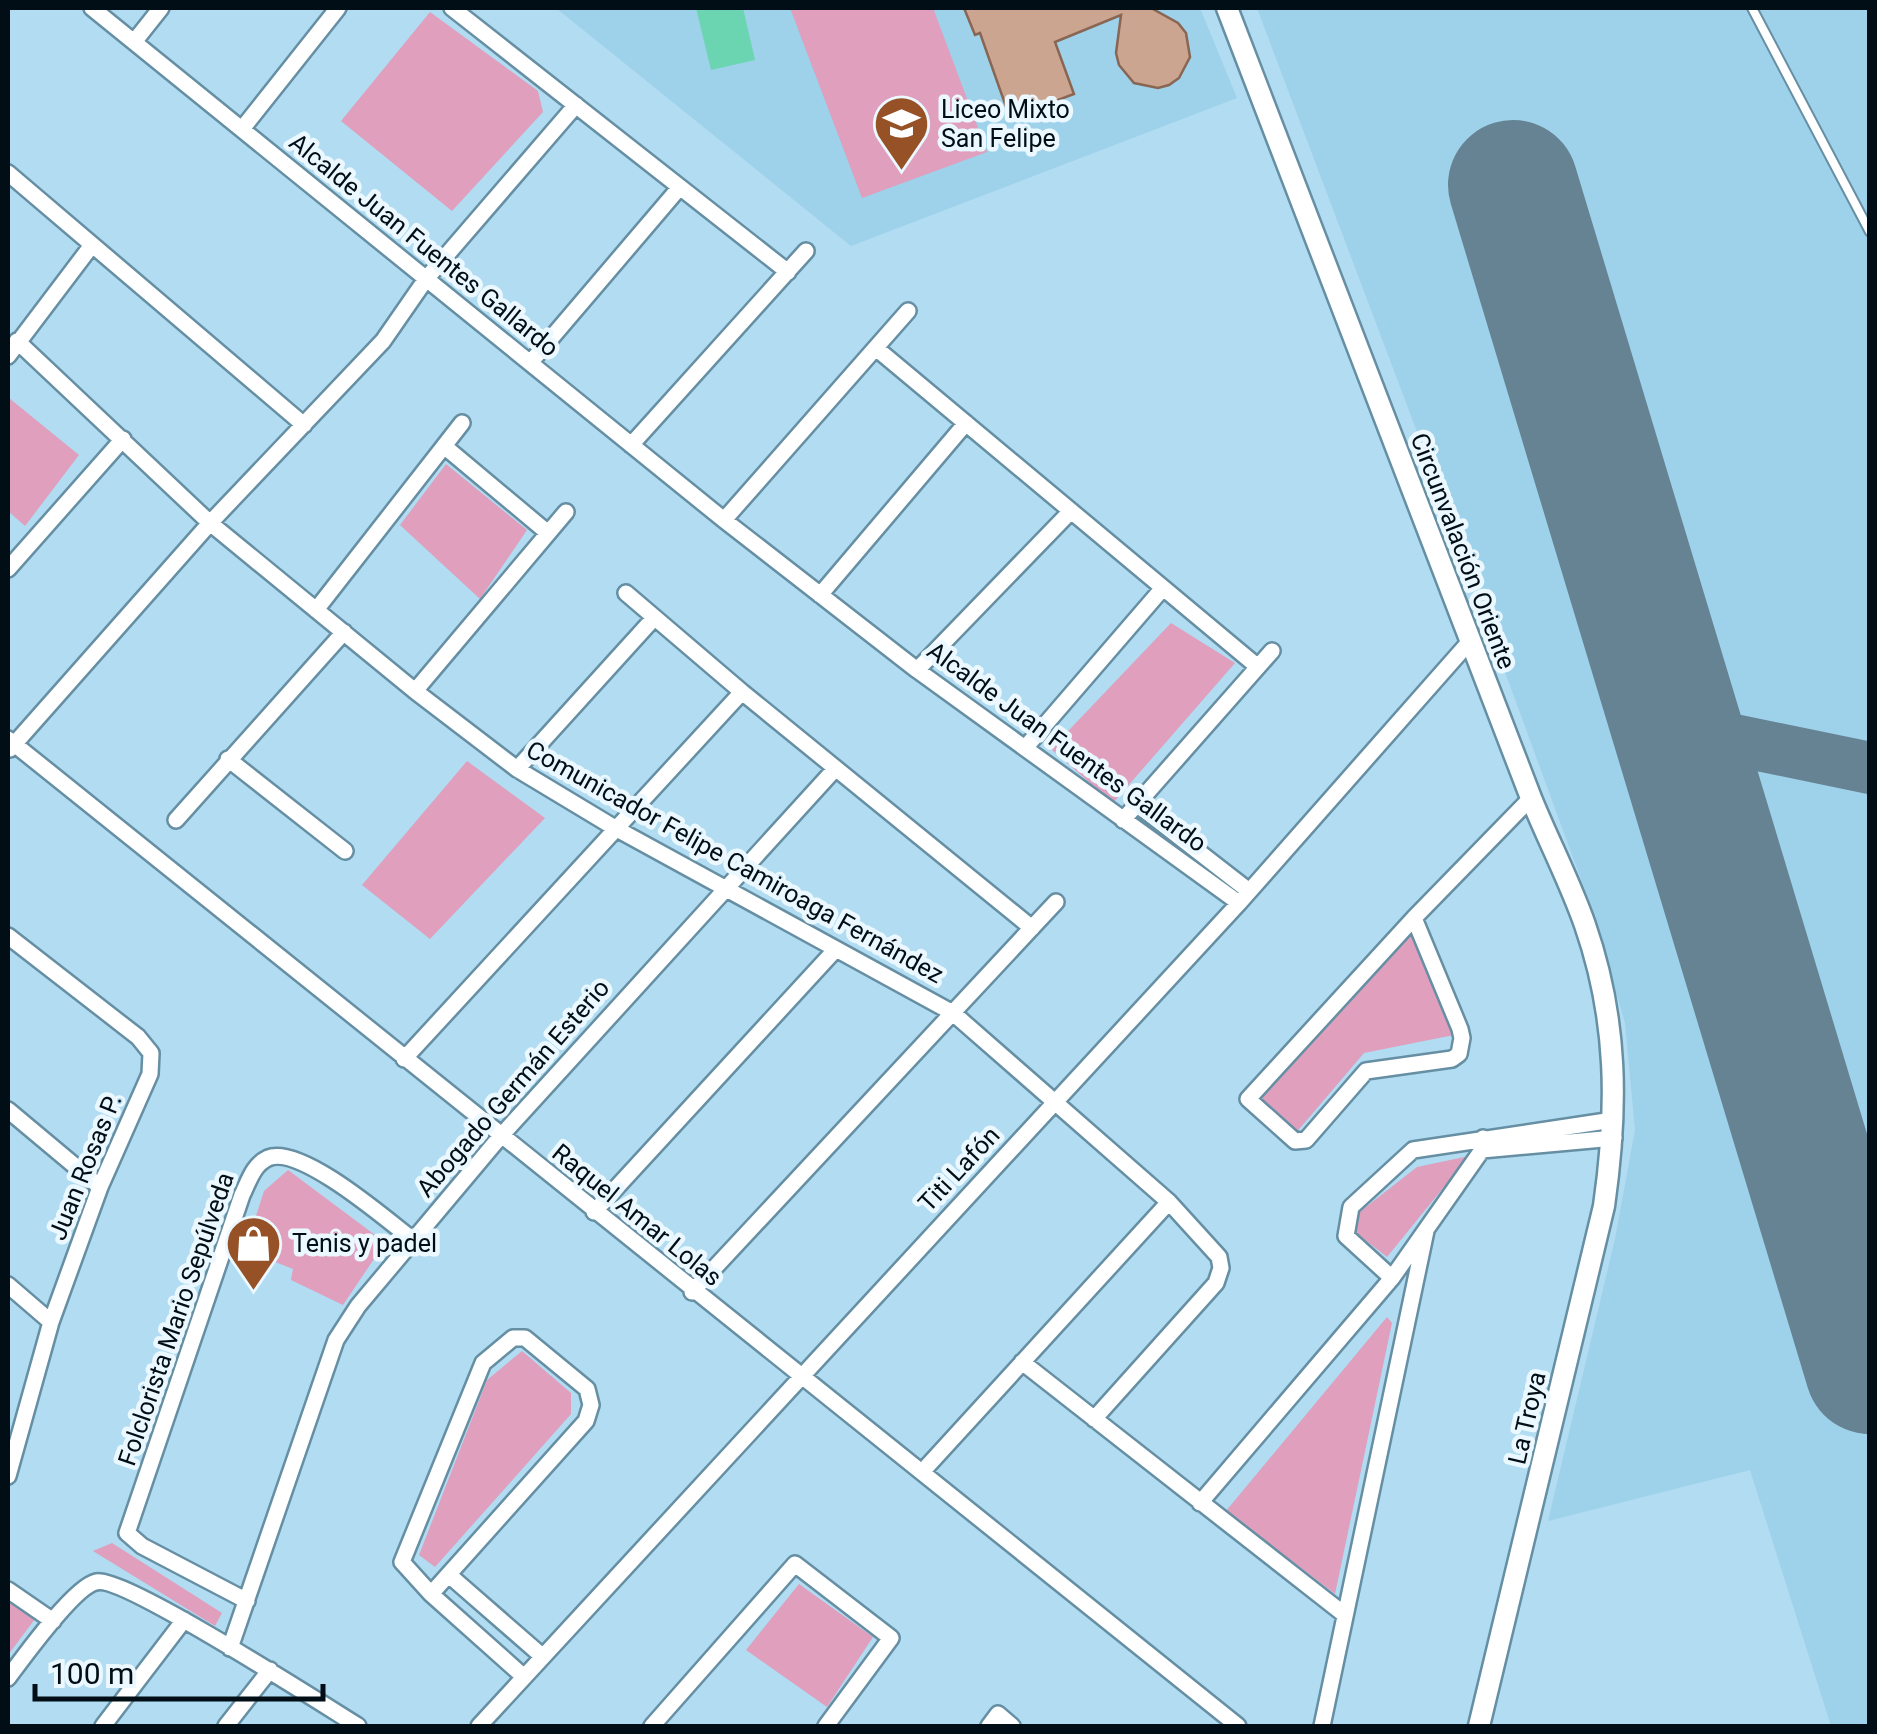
<svg xmlns="http://www.w3.org/2000/svg" width="1877" height="1734" font-family="Roboto,sans-serif">
  <style>
    .built { fill: #9ed1ea }
    .green { fill: #df9fbd }
    .water { fill: #6bd5b2 }
    .lines { fill: none; stroke-linecap: round; stroke-linejoin: round }
    .taxiway { stroke: #658392; stroke-width: 52 }
    .runway { stroke: #658392; stroke-width: 130 }
    .building { fill: #cca591; stroke: #896653; stroke-width: 2.5 }
    .service-casing { stroke: #668fa3; stroke-width: 12 }
    .minor-casing { stroke: #668fa3; stroke-width: 20 }
    .tertiary-casing { stroke: #668fa3; stroke-width: 25 }
    .service { stroke: #fff; stroke-width: 8 }
    .minor { stroke: #fff; stroke-width: 15 }
    .tertiary { stroke: #fff; stroke-width: 20 }
    .labels { text-anchor: middle; dominant-baseline: central; stroke-width: 9; stroke-linejoin: round; paint-order: stroke }
    .poi-label { font-size: 25px; fill: #010e15; stroke: #ebf8ff; text-anchor: start }
    .street-label { font-size: 25px; fill: #010e15; stroke: #ebf8ff }
  </style>
  <rect width="100%" height="100%" fill="#b1dcf2"/>
  <path class="built" d="M556 8H1200L1237 98 851 246Z
    M1257 8H1869V1726H1831L1750 1470 1548 1521 1615 1239 1635 1130 1625 1023 1590 904 1416 429Z"/>
  <path class="green" d="M790 8H933L987 152 862 198Z
    M430 12 538 91 543 112 452 211 341 121Z
    M9 398 79 455 25 526 8 511Z
    M446 464 527 530 480 599 400 525Z
    M1171 623 1235 663 1113 803 1051 749Z
    M467 761 545 818 430 939 362 885Z
    M1409 930 1454 1035 1364 1053 1295 1134 1259 1098Z
    M1469 1156 1387 1257 1355 1232 1353 1217 1417 1167Z
    M288 1170 375 1235 378 1253 343 1305 291 1280 293 1269 245 1250 264 1191Z
    M1387 1317 1392 1323 1335 1594 1226 1511Z
    M522 1351 571 1393V1414L435 1567 419 1555 487 1380Z
    M112 1543 222 1613 215 1626 93 1551Z
    M799 1584 873 1637 827 1707 746 1650Z
    M8 1602 35 1619 8 1655Z"/>
  <path class="water" d="M696 8H743L755 60 711 70Z"/>
  <g class="lines">
    <path class="taxiway" d="M1676 728 1870 768
      M1848 1297 1870 1172"/>
    <path class="runway" d="M1513 185 1870 1369"/>
  </g>
  <path class="building" d="M964 8H1151L1178 23 1186 33 1190 57 1179 78 1169 85 1158 88 1134 83 1119 65 1116 53 1121 15 1055 42 1074 94 1010 118 980 33 975 35Z"/>
  <g class="lines">
    <defs>
      <path id="service" d="M1752 8 1870 232"/>
      <path id="minor" d="M92 8 724 520 917 670 1239 903
        M452 8 788 272
        M134 42 161 8
        M242 129 338 8
        M8 173 304 425
        M17 341 210 523 415 691 517 769 615 828 953 1013 1169 1202 1219 1257 1221 1268 1216 1283 1094 1419
        M877 349 1258 667
        M8 356 92 245
        M530 363 680 187
        M631 445 806 251
        M444 446 548 533
        M724 520 908 311
        M8 569 123 439
        M626 593 742 692 1032 928
        M820 595 966 423
        M316 610 462 423
        M917 670 1071 511
        M415 691 566 512
        M8 739 1238 1726
        M1025 748 1163 588
        M10 749 210 523 383 341 426 279 576 105
        M228 759 345 851
        M517 769 654 618
        M1137 804 1249 891
        M176 820 344 632
        M1123 820 1272 651
        M1414 918 1460 1029 1462 1038 1459 1054 1452 1059 1366 1071 1306 1140 1295 1141 1248 1099 1414 918 1531 798
        M8 936 138 1037 151 1053 150 1074 100 1187 51 1322 8 1476
        M404 1059 742 692
        M8 1110 100 1187
        M1482 1150 1614 1138
        M594 1212 836 949
        M1392 1278 1346 1236 1351 1207 1413 1150 1613 1120
        M8 1285 51 1322
        M692 1292 1056 902
        M1022 1362 1345 1615
        M922 1472 1169 1202
        M1200 1503 1392 1278 1482 1150 1483 1138
        M449 1575 542 1656
        M8 1590 53 1621
        M431 1594 586 1421 591 1405 587 1389 525 1338H513L483 1363 402 1562 431 1594 523 1676
        M247 1601 142 1546 127 1533 242 1195C249 1181 253 1165 268 1158 300 1144 387 1220 413 1240
        M230 1648 336 1340 358 1306 500 1137 835 769
        M8 1678C23 1658 74 1587 96 1582 122 1575 324 1705 358 1726
        M103 1726 184 1620
        M226 1726 270 1670
        M479 1726 1239 903 1471 640
        M652 1726 795 1564 891 1638 826 1726
        M989 1726 998 1714 1012 1726
        M1322 1726 1426 1231"/>
      <path id="tertiary" d="M1227 8 1531 798C1548 840 1570 882 1585 925 1618 1020 1618 1108 1604 1206L1479 1726"/>
    </defs>
    <use href="#service" class="service-casing"/>
    <use href="#minor" class="minor-casing"/>
    <use href="#tertiary" class="tertiary-casing"/>
    <use href="#service" class="service"/>
    <use href="#minor" class="minor"/>
    <use href="#tertiary" class="tertiary"/>
  </g>
  <defs>
    <symbol id="school-pin" viewBox="-11 -11 22 30"><path d="M0 17L-7.5 6A9.5 9.5 0 1 1 7.5 6Z" fill="#965127" stroke="#ebf8ff"/><path d="M0-5L7-2L0 1L-7-2ZM-4 1L0 2.5L4 1V4Q0 6-4 4Z" fill="#fff"/></symbol>
    <symbol id="shop-pin" viewBox="-11 -11 22 30"><path d="M0 17L-7.5 6A9.5 9.5 0 1 1 7.5 6Z" fill="#965127" stroke="#ebf8ff"/><path d="M-5-2.5h2.3a2.7 3.5 0 0 1 5.4 0H5L5.5 6h-11ZM-1.5-2.5h3a1.5 2.3 0 0 0-3 0Z" fill="#fff"/></symbol>
  </defs>
  <g fill-rule="evenodd">
    <use href="#school-pin" x="870" y="92" width="63" height="86"/>
    <use href="#shop-pin" x="222" y="1212" width="63" height="86"/>
  </g>
  <g class="labels">
    <g class="poi-label">
      <text x="941" y="109">Liceo Mixto<tspan x="941" dy="29">San Felipe</tspan></text>
      <text x="292" y="1243">Tenis y padel</text>
    </g>
    <g class="street-label">
      <text transform="translate(424 245) rotate(39)">Alcalde Juan Fuentes Gallardo</text>
      <text transform="translate(1463 551) rotate(69)">Circunvalación Oriente</text>
      <text transform="translate(1067 747) rotate(36)">Alcalde Juan Fuentes Gallardo</text>
      <text transform="translate(735 862) rotate(29)">Comunicador Felipe Camiroaga Fernández</text>
      <text transform="translate(513 1088) rotate(-49)">Abogado Germán Esterio</text>
      <text transform="translate(85 1167) rotate(-68)">Juan Rosas P.</text>
      <text transform="translate(959 1169) rotate(-47)">Titi Lafón</text>
      <text transform="translate(637 1215) rotate(39)">Raquel Amar Lolas</text>
      <text transform="translate(176 1319) rotate(-71)">Folclorista Mario Sepúlveda</text>
      <text transform="translate(1527 1418) rotate(-77)">La Troya</text>
    </g>
  </g>
  <rect width="1877" height="1734" fill="none" stroke="#010e15" stroke-width="20"/>
  <path d="M35 1684v15h288v-15" fill="none" stroke="#010e15" stroke-width="5"/>
  <text x="50" y="1684" font-size="30" fill="#010e15" stroke="#ebf8ff" stroke-width="8" paint-order="stroke">100 m</text>
</svg>
